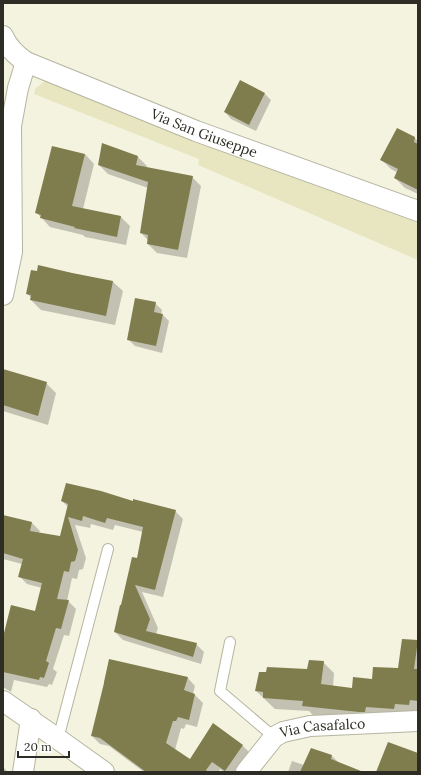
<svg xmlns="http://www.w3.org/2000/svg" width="421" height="775" font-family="Lora,serif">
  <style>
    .green { fill: #e7e6c0 }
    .shadow { fill: #0003 }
    .building { fill: #7f7d4e }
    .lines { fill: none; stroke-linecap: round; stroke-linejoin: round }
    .lane-casing { stroke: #b5b5a1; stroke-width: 12 }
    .street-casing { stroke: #b5b5a1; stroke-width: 22 }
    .lane { stroke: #fff; stroke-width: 10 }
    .street { stroke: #fff; stroke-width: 20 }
    .labels { text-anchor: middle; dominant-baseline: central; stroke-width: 3.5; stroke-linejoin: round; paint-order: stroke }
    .street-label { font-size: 14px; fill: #2d2d25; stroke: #fff }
  </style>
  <rect width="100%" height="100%" fill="#f4f3df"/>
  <path class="green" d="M46 80 418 218V260L198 165 199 159 34 94 35 89Z"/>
  <path class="shadow" d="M265 94 271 100 256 131 231 119 225 112Z
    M397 129 415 138 418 141V194L405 188 395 178 398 173 391 169 381 159Z
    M85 154 94 164 83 209 121 217 130 226 126 245 85 237 83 235 50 227 37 213Z
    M138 157 147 166 146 168 192 177 201 186 187 258 157 253 148 244V240L141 233 148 188 108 174 99 165Z
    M39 266 113 282 123 291 115 325 41 310 31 300 32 298 27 294 38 273Z
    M155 303 162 310 161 314 163 315 169 321 162 353 135 346 128 339Z
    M3 370 46 383 56 393 48 425 3 411Z
    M62 501 133 502 175 511 183 519 163 597 142 592 158 628 156 634 196 644 204 652 201 664 123 640 115 632 138 559 143 532 115 525 113 530 91 524 90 528 75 525 86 558 83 569 79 570 77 579 72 578 67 601H68L76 609 69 636 64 635 53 669 57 672 52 685 49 684 47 687 14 680 11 692 3 687V637H4L35 612 42 588 27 584 19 576 22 564 3 559V516L32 523 40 531 39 533 61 537 68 507Z
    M403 640 418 641V715L314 716 309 711 275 709 256 691 308 670 323 662 334 673 333 687 353 690 399 669Z
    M187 677 195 686 193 694 195 695 203 703 197 727 186 724 184 729 181 728 175 750 190 760 213 725 243 746 251 754 238 772H224L220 769 219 772H144L109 746 100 744 92 736Z
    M332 756 339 763 362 772H288L292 761 304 765Z
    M3 767 8 772H3Z"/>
  <path class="building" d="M240 80 265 93 249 125 224 112Z
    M397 128 415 137 414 142 418 144V190L394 178 398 169 380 160Z
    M102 143 138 156 136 165 193 176 178 250 147 244 148 235 140 233 148 182 98 165Z
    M52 146 85 154 72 206 121 216 117 237 74 228 75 227 40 218 41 215 35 213Z
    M38 265 72 273 113 281 106 316 30 300 31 295 26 294 31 270 37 271Z
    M135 298 156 302 154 312 163 314 156 346 127 340Z
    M3 369 47 382 38 416 3 405Z
    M66 483 101 491 133 501V499L176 510 155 590 135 585 150 619 146 631 197 643 193 657 114 632 120 605H121L132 557 137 558 143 527 107 518 105 523 83 516 82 521 68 517 78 550 75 561 71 562 69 572 64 571 57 599 69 600 61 629 56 628 46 661 49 663 44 678 40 677 39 680 3 672V637L11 605 35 611 42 583 18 577 23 559 3 553V515L32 522 30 531 60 536 68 504 61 501Z
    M402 639 418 640 414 669H418V701L410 700 409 705 395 704 394 709 366 707 365 712H359L302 706 303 701 263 698V692L255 691 259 672H266L267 667 307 669 309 660 324 661 321 684 352 688 353 677 372 679 373 667 398 668Z
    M109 659 188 677 184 690 195 694 189 720 178 717 176 721H173L166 743 190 759 213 723 243 745 225 771 212 762 206 770 208 772H146L100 738 91 736 104 683V682Z
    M388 742 418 753V772H376Z
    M311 748 332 755 331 759 361 771V772H300Z"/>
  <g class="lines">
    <defs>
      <path id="lane" d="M230 642 220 691 274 737
        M58 739 108 549"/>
      <g id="street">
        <path id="s1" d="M3 36C8 48 16 55 26 62L196 131 418 211"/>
        <path d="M3 295 12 252 11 126 18 88 26 62"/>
        <path d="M3 701 58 739 104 772"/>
        <path d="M23 772 31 719"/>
        <path id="s2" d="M246 772 274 737 283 732 310 726 418 721"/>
      </g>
    </defs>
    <use href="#lane" class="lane-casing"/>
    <use href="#street" class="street-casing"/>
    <use href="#lane" class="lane"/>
    <use href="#street" class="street"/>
  </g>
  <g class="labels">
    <g class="street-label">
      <text stroke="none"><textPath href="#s1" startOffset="227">Via San Giuseppe</textPath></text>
      <text stroke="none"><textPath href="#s2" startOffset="95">Via Casafalco</textPath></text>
    </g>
  </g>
  <rect width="421" height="775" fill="none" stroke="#2d2d25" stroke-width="8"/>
  <path d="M18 751v6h51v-6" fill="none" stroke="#2d2d25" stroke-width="2"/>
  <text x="24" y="751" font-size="12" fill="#2d2d25" stroke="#ffffff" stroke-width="3" paint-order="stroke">20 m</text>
</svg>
